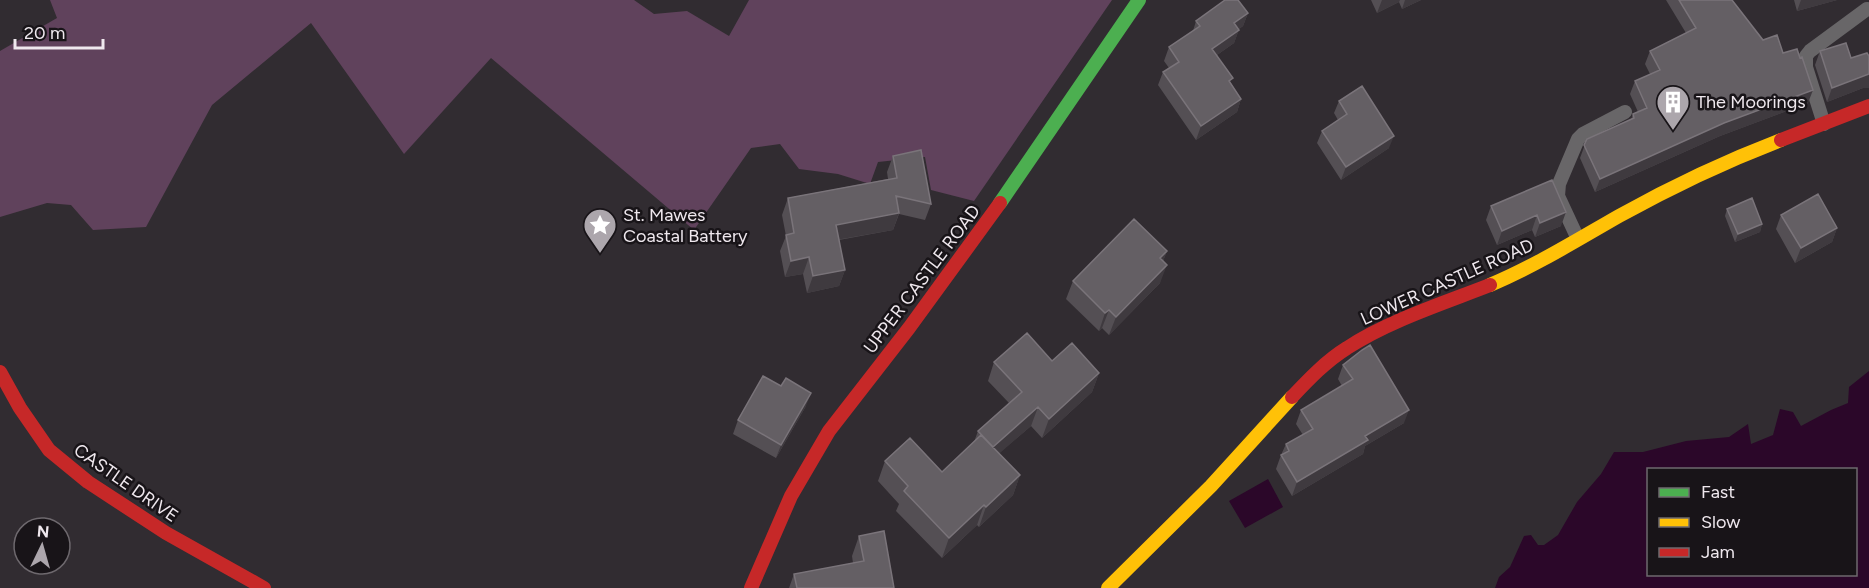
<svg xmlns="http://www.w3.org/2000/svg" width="1869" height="588" font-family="Figtree,sans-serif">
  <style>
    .green { fill: #60425c }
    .water { fill: #2b0729; fill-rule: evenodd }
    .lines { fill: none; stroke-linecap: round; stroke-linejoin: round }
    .lane { stroke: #686668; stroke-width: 14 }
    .fast { stroke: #4caf50; stroke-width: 14 }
    .slow { stroke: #ffc107; stroke-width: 14 }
    .jam { stroke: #c62828; stroke-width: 14 }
    .wall { fill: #544f54 }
    .shaded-wall { fill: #3f3a3f }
    .building { fill: #645f64; stroke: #7a747a; stroke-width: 1.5 }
    .labels { text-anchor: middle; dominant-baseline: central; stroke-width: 5; stroke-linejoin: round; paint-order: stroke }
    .poi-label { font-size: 18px; fill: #efe8ee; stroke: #181418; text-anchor: start }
    .street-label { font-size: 18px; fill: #efe8ee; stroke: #181418 }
  </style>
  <rect width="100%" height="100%" fill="#312c31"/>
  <path class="green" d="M50 0H634L654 14 687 11 729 36 749 0H1112L974 201 931 190 925 157 878 162 870 184 838 174 799 169 780 144 751 148 694 230 491 58 404 154 311 23 212 105 146 227 93 230 71 205 47 203 0 217V51L57 18Z"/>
  <path class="water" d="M1869 371V588H1495L1499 577 1510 567 1524 536 1531 535 1538 545H1544L1558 535 1577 502 1601 474 1614 452H1643L1686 441 1729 437 1748 424 1751 444 1773 435 1780 409 1793 412 1801 426 1831 410 1848 403 1849 387ZM1648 470H1856V574H1648Z
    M1268 479 1283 507 1245 528 1229 501Z"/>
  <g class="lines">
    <path class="lane" d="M1824 124 1806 67V56L1810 51 1867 9
      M1578 239 1558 196 1559 184 1578 139 1583 134 1625 112"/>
    <path class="fast" d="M1000 203 1139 0"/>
    <path class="slow" d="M1490 285C1535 266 1577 240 1619 216 1671 187 1726 161 1781 140
      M1108 588 1211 486 1292 397"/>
    <path class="jam" d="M1781 140 1869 106
      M0 372 20 408 49 450 88 482 166 533 264 588
      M1292 397C1308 380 1326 361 1347 348 1388 321 1444 303 1490 285
      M751 588 791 496 829 431 909 328 1000 203"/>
  </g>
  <path class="wall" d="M1371 0H1421L1402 9 1399 2 1377 13Z
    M1666 0H1732L1763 40 1783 53 1808 103 1720 136 1595 192 1580 158 1587 139 1631 120 1633 114 1638 112 1630 94 1635 81 1650 74 1645 64 1650 51 1686 33Z
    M1794 0H1837L1797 11Z
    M1248 13 1243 26 1239 29 1234 43 1217 55 1231 83 1241 99 1237 112 1196 140 1158 85 1163 72 1169 68 1164 61 1169 47 1193 31 1196 21Z
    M1820 51 1851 58 1863 88 1827 102 1815 65Z
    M1339 101 1389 148 1341 180 1317 143 1322 131 1338 120 1334 113Z
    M893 156 931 204 925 220 899 214 893 230 839 240 845 270 839 286 807 293 803 274 785 277 780 251 786 236 782 215 788 198 888 179 887 172Z
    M1552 180 1561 226 1535 237 1532 230 1497 245 1486 220 1491 206Z
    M1727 209 1762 224 1760 232 1735 242 1725 216Z
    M1781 215 1837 228 1832 242 1795 263 1776 229Z
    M1167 251 1163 261 1160 283 1109 335 1102 328 1099 331 1066 299 1073 281Z
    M1052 361 1099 373 1092 392 1042 438 1031 426 999 453 1020 475 1013 495 979 527 977 525 942 558 896 511 899 504 878 481 885 461 942 472 974 442 978 431 1009 403 988 381 994 362Z
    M1343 365 1404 423 1365 446 1363 454 1292 496 1276 469 1281 455 1286 444 1303 435 1296 424 1301 410 1342 386 1338 379Z
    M806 406 776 458 733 434 738 420Z
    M859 536 894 588H789L794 574 853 563 852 556Z"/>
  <path class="shaded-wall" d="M1382 0H1400L1399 2 1377 13Z
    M1405 0H1421L1402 9Z
    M1801 0H1837L1797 11Z
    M1248 13 1243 26 1232 34 1239 30 1234 43 1207 62 1212 49 1234 23Z
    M1869 74V88H1863L1827 102 1832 88Z
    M1813 90 1808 103 1720 136 1595 192 1600 179 1724 123Z
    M1241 99 1237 112 1196 140 1201 126Z
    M1394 136 1389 148 1341 180 1346 167Z
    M1566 212 1561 226 1535 237 1540 223Z
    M899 213 893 230 830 241 836 225Z
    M1537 215 1532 230 1497 245 1502 231Z
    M1762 224 1760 232 1735 242 1738 234Z
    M1837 228 1832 242 1795 263 1801 248Z
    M1167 251 1160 269V258Z
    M809 257 803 274 785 277 791 261Z
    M1167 265 1160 283 1109 335 1116 317Z
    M845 270 839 286 807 293 813 276Z
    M1109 310 1102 328 1099 331 1105 313Z
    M1099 373 1092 392 1042 438 1049 419Z
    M811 393 806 406 776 458 781 445Z
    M1038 407 1031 426 985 466 992 447Z
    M1409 410 1404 423 1365 446 1363 454 1292 496 1297 482 1365 436Z
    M1020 475 1013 495 979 527 986 507Z
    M984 505 977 525 942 558 949 538Z"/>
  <path class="building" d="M1225 0H1238L1248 13 1234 23 1239 30 1212 49 1233 78 1229 81 1241 99 1201 126 1163 72 1179 62 1169 47 1200 26 1196 21Z
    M1679 0H1732L1763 40 1777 35 1783 53 1797 49 1800 58 1802 57 1813 90 1724 123 1600 179 1584 145 1587 139 1634 118 1633 114 1647 108 1635 81 1660 70 1650 51 1696 28Z
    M1846 43 1851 58 1867 53 1869 56V74L1832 88 1820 51Z
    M1362 86 1394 136 1346 167 1322 131 1347 114 1339 101Z
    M921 150 931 204 896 196 899 213 836 225 845 270 813 276 809 257 791 261 786 235 794 233 788 198 897 178 893 156Z
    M1552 180 1566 212 1540 223 1537 215 1502 231 1491 206Z
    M1818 194 1837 228 1801 248 1781 215Z
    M1752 198 1762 224 1738 234 1727 209Z
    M1134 219 1167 251 1160 258 1167 265 1116 317 1109 310 1105 313 1073 281Z
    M1027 333 1052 361 1072 343 1099 373 1049 419 1038 407 993 447 978 431 1022 392 994 362Z
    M1370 345 1409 410 1365 436 1368 440 1297 482 1281 455 1289 451 1286 444 1313 429 1301 410 1353 379 1343 365 1362 350Z
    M763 376 781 386 786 378 811 393 781 445 738 420Z
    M981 435 1020 475 986 507 984 505 949 538 904 491 908 486 885 461 910 438 942 472Z
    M884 531 894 588H797L794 574 864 561 859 536Z"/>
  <defs>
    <symbol id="building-pin" viewBox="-11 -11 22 30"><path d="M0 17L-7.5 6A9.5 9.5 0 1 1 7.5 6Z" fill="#aca6ac" stroke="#181418"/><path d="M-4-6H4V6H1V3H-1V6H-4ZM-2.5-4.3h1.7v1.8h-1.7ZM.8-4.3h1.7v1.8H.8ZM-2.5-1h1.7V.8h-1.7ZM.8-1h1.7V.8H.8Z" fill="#fff"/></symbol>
    <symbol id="sight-pin" viewBox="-11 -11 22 30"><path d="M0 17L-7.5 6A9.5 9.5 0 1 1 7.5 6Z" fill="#aca6ac" stroke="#181418"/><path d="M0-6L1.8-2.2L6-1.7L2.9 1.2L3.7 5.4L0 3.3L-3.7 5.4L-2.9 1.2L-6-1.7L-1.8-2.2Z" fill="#fff"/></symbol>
  </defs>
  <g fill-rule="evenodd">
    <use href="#building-pin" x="1654" y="83" width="38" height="52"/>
    <use href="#sight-pin" x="581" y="206" width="38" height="52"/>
  </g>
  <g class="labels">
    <g class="poi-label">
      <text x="1696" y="102">The Moorings</text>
      <text x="623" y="215">St. Mawes<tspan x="623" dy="21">Coastal Battery</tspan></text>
    </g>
    <g class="street-label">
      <text transform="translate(922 279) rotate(-53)">UPPER CASTLE ROAD</text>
      <text transform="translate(1447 282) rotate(-24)">LOWER CASTLE ROAD</text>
      <text transform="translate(126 483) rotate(35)">CASTLE DRIVE</text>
    </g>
  </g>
  <rect x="1647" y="468" width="210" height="108" fill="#181418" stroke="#6e696e" stroke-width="1.5"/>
  <rect x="1659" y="488" width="30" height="9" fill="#4caf50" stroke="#6e696e" stroke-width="1.5"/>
  <text x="1701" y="498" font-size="18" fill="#efe8ee">Fast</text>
  <rect x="1659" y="518" width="30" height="9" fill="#ffc107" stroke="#6e696e" stroke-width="1.5"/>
  <text x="1701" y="528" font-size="18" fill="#efe8ee">Slow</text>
  <rect x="1659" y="548" width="30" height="9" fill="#c62828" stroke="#6e696e" stroke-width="1.5"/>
  <text x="1701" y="558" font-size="18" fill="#efe8ee">Jam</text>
  <g transform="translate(42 546) rotate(5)"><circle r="28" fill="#181418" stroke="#6e696e" stroke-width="1.5"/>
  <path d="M0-4.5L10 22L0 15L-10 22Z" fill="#aca6ac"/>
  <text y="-9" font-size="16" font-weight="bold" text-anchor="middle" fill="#efe8ee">N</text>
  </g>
  <path d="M15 39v9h88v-9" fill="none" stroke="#efe8ee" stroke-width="3"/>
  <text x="24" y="39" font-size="18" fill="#efe8ee" stroke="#181418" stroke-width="4.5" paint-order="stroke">20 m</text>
</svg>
